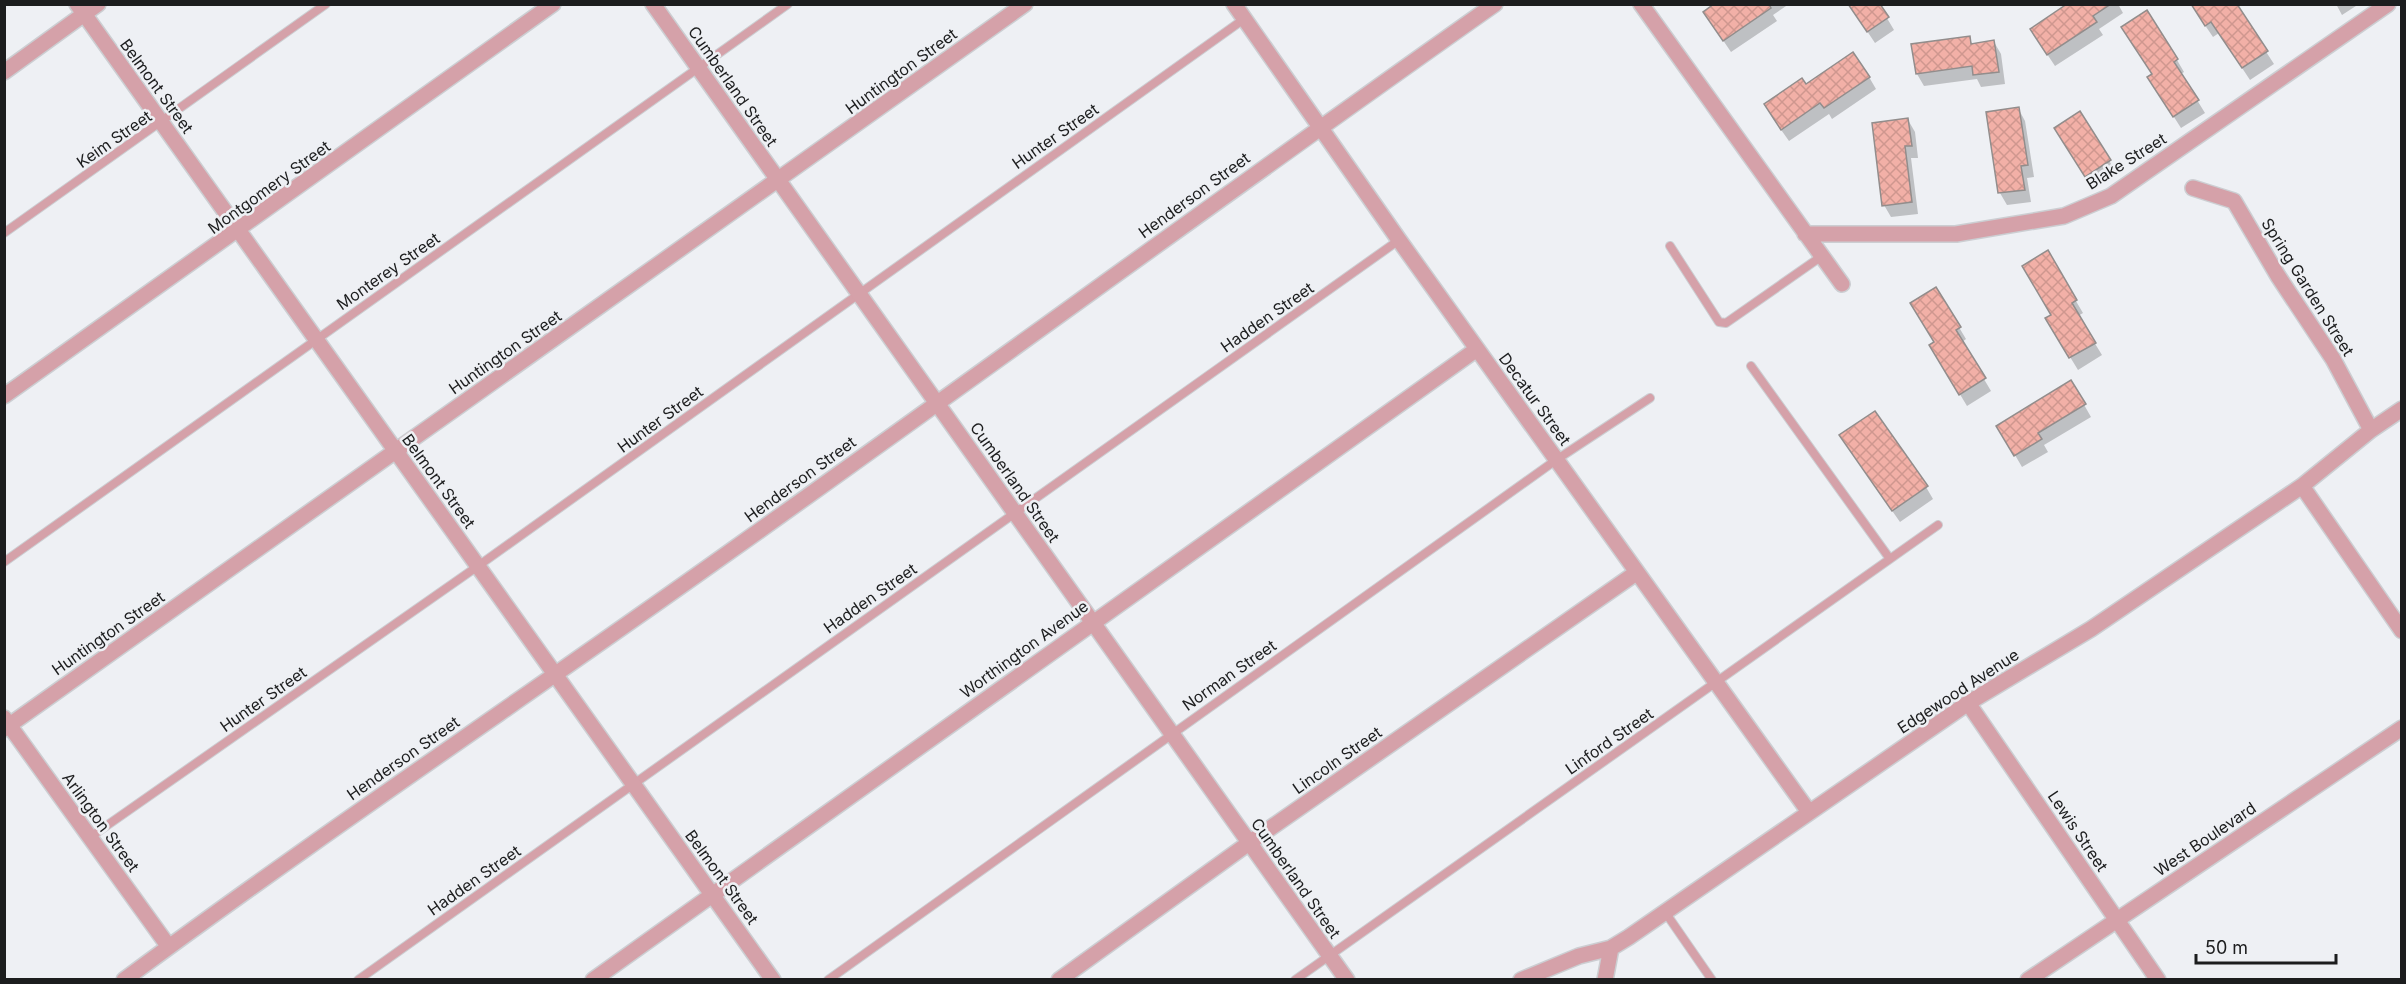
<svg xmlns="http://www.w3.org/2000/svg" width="2406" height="984" font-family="Inter,sans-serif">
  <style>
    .shadow { fill: #0003 }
    .building { fill: url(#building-cross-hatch); stroke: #928d8c; stroke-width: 1.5 }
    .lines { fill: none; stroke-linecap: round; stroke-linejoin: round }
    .service-casing { stroke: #ccced2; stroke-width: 10 }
    .minor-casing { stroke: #ccced2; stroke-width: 18 }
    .service { stroke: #d5a1a9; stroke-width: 8 }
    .minor { stroke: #d5a1a9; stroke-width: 15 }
    .labels { text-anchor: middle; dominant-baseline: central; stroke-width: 5; stroke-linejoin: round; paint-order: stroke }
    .street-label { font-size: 16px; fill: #1c1d1e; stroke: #eef0f4 }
  </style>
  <defs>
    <pattern id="building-cross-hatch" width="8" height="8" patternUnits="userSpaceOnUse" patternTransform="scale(1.5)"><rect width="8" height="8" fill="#f2b0a7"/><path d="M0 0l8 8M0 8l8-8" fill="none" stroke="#cf978f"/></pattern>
  </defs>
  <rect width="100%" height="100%" fill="#eef0f4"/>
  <path class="shadow" d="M1717 4H1789L1773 15 1777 21 1731 52 1712 24Z
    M1849 4H1884L1881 8 1894 30 1875 43Z
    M2070 4H2118L2123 13 2099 29 2103 35 2055 66 2039 42Z
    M2235 4 2274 64 2250 80 2219 33 2213 37 2196 12Z
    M2336 4H2359L2342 15Z
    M2147 12 2177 60 2184 72 2181 74 2205 113 2181 128 2156 89Z
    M1969 38 1973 45 1994 42 2001 54 2005 84 1981 87 1977 79 1924 86 1917 74Z
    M1869 77 1876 89 1832 119 1829 114 1789 141 1772 117 1805 86Z
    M2018 108 2025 121 2034 177 2027 178 2031 202 2007 205 2000 193 1988 113Z
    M2079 114 2117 173 2094 188 2063 141Z
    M1908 120 1915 132 1918 158H1911L1918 214 1891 217 1884 205Z
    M2047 252 2083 313 2078 316 2102 355 2078 370 2047 319 2053 316Z
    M1936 289 1966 339 1962 342 1991 391 1967 406 1931 346 1935 343Z
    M2071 382 2091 417 2044 445 2048 452 2022 467 1998 426Z
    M1848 448 1926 487 1933 499 1900 522Z"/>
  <path class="building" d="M1714 4H1769L1771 8 1723 41 1703 12Z
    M1848 4H1880L1889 17 1867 32Z
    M2067 4H2111L2093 16 2097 22 2047 55 2030 29Z
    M2191 4H2237L2268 51 2242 68 2211 22 2205 26Z
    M2147 10 2178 59 2174 62 2199 100 2173 117 2147 77 2152 74 2121 27Z
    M1970 36 1971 44 1994 40 1999 72 1973 75 1972 66 1916 74 1911 44Z
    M1853 52 1870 77 1824 108 1820 103 1781 130 1764 104 1802 78 1806 84Z
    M2019 107 2028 165 2021 166 2025 190 1998 193 1986 112Z
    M2080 111 2111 160 2085 177 2054 128Z
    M1908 118 1912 146H1905L1912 202 1882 206 1872 123Z
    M2048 250 2077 300 2072 303 2096 343 2069 358 2045 318 2051 315 2022 266Z
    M1936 287 1961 327 1956 330 1986 378 1959 395 1929 345 1934 342 1910 303Z
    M2071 380 2086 404 2038 433 2042 439 2014 456 1996 426Z
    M1875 411 1928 486 1892 511 1839 435Z"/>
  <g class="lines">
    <defs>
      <path id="service" d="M4 233 326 4
        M1670 246 1719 322 1726 323 1822 256
        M1751 366 1890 559
        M4 562 788 4
        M89 838 478 566 1244 19
        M1665 912 1712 980
        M358 980 1399 240
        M828 980 1556 460 1650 398
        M1295 980 1938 525"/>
      <path id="minor" d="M77 4 773 980
        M653 4 1347 980
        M1234 4 1399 240 1809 812
        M1641 4 1842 284
        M4 72 98 4
        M2193 188 2234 201 2278 276 2333 359 2371 430
        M1805 234H1956L2064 216 2111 196 2388 4
        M4 396 553 4
        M2302 486 2402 631
        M1968 703 2158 980
        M4 718 169 947
        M4 729 1025 4
        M124 980C324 832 530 694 732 550 987 369 1239 184 1495 4
        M593 980 1477 349
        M1059 980 1249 843 1636 573
        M1521 980 1579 956 1611 948 1629 937 1968 703 2091 629 2302 486 2371 430 2402 409
        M1605 980 1611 948
        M2028 980 2402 728"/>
    </defs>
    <use href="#service" class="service-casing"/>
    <use href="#minor" class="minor-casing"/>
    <use href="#service" class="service"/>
    <use href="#minor" class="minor"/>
  </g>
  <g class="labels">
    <g class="street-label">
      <text transform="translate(901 71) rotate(-36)">Huntington Street</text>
      <text transform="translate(157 86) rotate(54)">Belmont Street</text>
      <text transform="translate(733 86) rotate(55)">Cumberland Street</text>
      <text transform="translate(1055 136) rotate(-35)">Hunter Street</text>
      <text transform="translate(114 139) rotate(-35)">Keim Street</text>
      <text transform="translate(2126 161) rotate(-32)">Blake Street</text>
      <text transform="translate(269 187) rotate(-36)">Montgomery Street</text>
      <text transform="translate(1194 195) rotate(-36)">Henderson Street</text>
      <text transform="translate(388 271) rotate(-35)">Monterey Street</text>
      <text transform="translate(2308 287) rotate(58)">Spring Garden Street</text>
      <text transform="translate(1267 317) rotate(-35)">Hadden Street</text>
      <text transform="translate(505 352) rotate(-35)">Huntington Street</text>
      <text transform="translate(1535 399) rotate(54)">Decatur Street</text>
      <text transform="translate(660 419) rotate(-36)">Hunter Street</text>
      <text transform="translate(800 479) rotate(-36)">Henderson Street</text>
      <text transform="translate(439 481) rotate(54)">Belmont Street</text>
      <text transform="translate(1015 482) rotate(55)">Cumberland Street</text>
      <text transform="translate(870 598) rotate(-35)">Hadden Street</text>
      <text transform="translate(108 633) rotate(-35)">Huntington Street</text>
      <text transform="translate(1024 649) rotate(-36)">Worthington Avenue</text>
      <text transform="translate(1229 675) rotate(-35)">Norman Street</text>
      <text transform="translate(1958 691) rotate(-33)">Edgewood Avenue</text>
      <text transform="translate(263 699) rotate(-35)">Hunter Street</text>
      <text transform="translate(1609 741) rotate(-35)">Linford Street</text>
      <text transform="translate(403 758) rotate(-35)">Henderson Street</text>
      <text transform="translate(1337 760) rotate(-35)">Lincoln Street</text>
      <text transform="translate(101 822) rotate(54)">Arlington Street</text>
      <text transform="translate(2078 831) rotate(56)">Lewis Street</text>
      <text transform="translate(2205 839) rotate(-34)">West Boulevard</text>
      <text transform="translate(722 877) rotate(54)">Belmont Street</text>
      <text transform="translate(1296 878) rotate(55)">Cumberland Street</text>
      <text transform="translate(474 880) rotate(-35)">Hadden Street</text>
    </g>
  </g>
  <rect width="2406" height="984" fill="none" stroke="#1c1d1e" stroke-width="12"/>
  <path d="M2196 954v9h140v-9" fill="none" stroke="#1c1d1e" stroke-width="3"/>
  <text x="2205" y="954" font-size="18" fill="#1c1d1e" stroke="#eef0f4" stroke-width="4.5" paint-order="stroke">50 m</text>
</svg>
